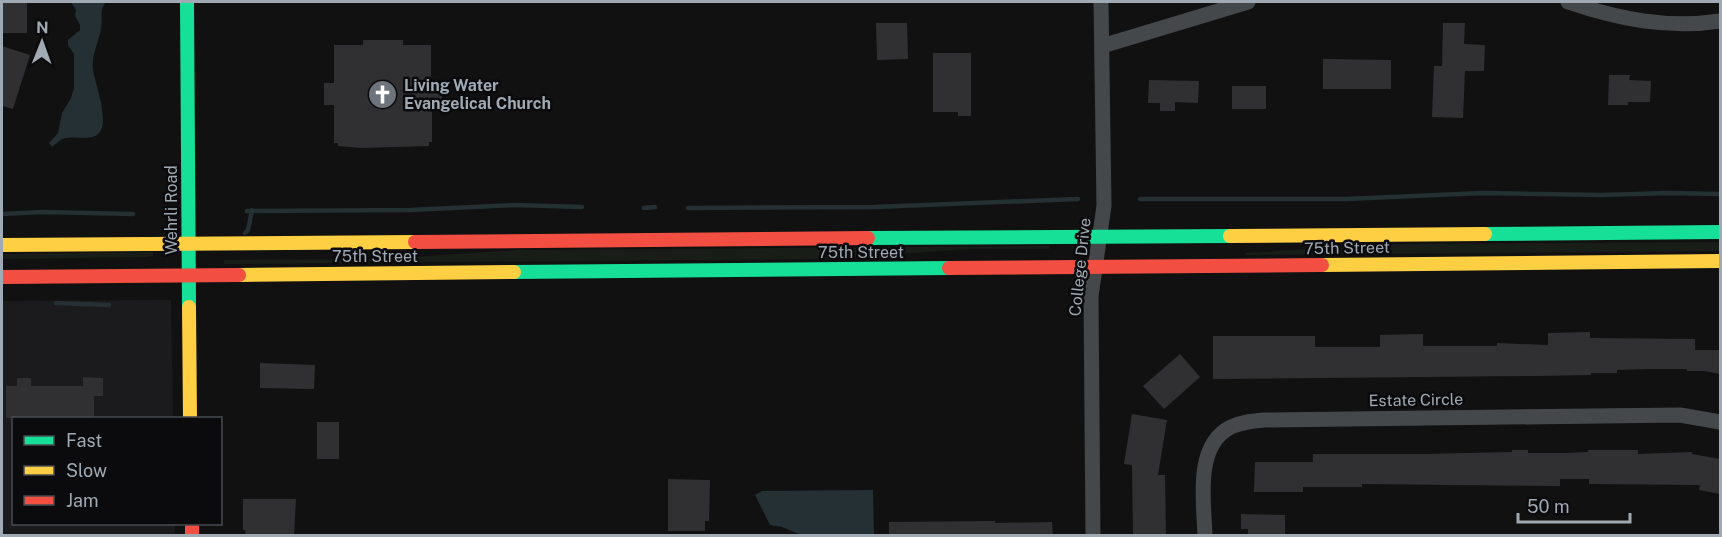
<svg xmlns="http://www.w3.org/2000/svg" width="1722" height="537" font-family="'Public Sans',sans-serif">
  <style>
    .built { fill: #1b1b1d }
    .green { fill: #181e17 }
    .water { fill: #243033 }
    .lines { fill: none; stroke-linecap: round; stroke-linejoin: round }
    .stream { stroke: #243033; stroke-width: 4.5 }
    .building { fill: #303032 }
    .street { stroke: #45484a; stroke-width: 15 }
    .fast { stroke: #16e098; stroke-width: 14 }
    .slow { stroke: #ffcf43; stroke-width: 14 }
    .jam { stroke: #f24e42; stroke-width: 14 }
    .labels { text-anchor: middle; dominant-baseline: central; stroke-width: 5; stroke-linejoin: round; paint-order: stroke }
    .poi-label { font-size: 16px; font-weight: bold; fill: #a0aab4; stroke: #0b0b0d; text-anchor: start }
    .street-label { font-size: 16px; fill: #a0aab4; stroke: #0b0b0d }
  </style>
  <rect width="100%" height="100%" fill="#111"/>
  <path class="built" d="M171 300 173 418H14V524H175V535H2V301Z"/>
  <path class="green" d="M1720 242V251L1246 255V253L1391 244Z
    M1049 246V249H969L824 259 224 264V260L383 259 518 250Z
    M153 252V256L148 257 2 259V254Z"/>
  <path class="water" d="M71 2H106C99 10 103 18 101 28 99 42 91 55 93 70 95 83 110 122 99 133 92 141 77 136 67 138 61 138 57 143 52 147L49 143 58 133 62 113 71 98 74 88V54L68 45V40L80 30V25L75 16 76 10Z
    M873 490 874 536 801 535 782 527 770 525 755 495 762 491Z"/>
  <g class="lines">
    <path class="stream" d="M1140 199H1346L1482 193 1602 195 1668 193 1720 194
      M644 208 655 207
      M688 208 875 207 1078 199
      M247 211 410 210 515 205 582 207
      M2 214 42 212 133 214
      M245 233 248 230 252 210
      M56 303 109 305"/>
  </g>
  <path class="building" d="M2 2H27V33H2Z
    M876 23H907L908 59 877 60Z
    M1443 23H1465L1464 44 1485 45 1484 71H1465L1463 118 1432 117 1434 66H1442Z
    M363 40H403V45H431V82H442V104L432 105V142H429V146L362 148 338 146V143H334V105H324V83H334V45H363Z
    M2 46 30 55 13 109 2 106Z
    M933 53H971V116H958V112H933Z
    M1323 59 1391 60V89H1323Z
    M1609 75H1630L1629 80 1651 81 1650 102H1628V105H1608Z
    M1149 80 1199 81 1198 103 1175 102V111H1160V103H1148Z
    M1232 86H1266V109H1232Z
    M1590 332V338L1695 339V350H1720V374L1705 371H1687V369H1648L1617 370V373H1591V375L1537 376 1213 379V336H1315V347H1380V335L1423 334V346H1497V343L1548 345V333Z
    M1180 354 1200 377 1164 409 1143 386Z
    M260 363 315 365 314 389 260 388Z
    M83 377 103 378V396H94V418H6V386H17V378H31V386H83Z
    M1132 414 1167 420 1158 475H1165L1166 536H1133L1132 465 1124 464Z
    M317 422H339V459H317Z
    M1512 450H1528V453H1566L1588 452V450H1638V454L1692 452V454L1720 459V494L1699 490 1700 485 1589 484V479H1560V486L1362 484V487H1303V492H1254L1255 462H1313V454H1423L1512 452Z
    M668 479 710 480 709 521H705V531H668Z
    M243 499H296L294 536H246L245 530H243Z
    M1241 514 1285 515V536H1248V529H1241Z
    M995 521V523L1052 522 1053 536H889V522Z"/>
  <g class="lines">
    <path class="street" d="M1568 2C1618 19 1668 29 1720 21
      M1102 46 1248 2
      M1093 536 1091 296 1104 206 1101 2
      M1205 536C1204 502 1194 445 1231 427 1242 422 1253 421 1264 420L1680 415 1720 422"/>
    <path class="fast" d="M187 2 189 307
      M1485 234 1720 232
      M868 238 1230 236
      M514 272 949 268"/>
    <path class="slow" d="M1230 236 1485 234
      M2 245 415 242
      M1322 265 1720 261
      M239 275 514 272
      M189 307 190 418"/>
    <path class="jam" d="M415 242 868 238
      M949 268 1322 265
      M2 277 239 275
      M192 524V536"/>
  </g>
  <defs>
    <symbol id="church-disc" viewBox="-11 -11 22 22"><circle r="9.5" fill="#6e747b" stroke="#0b0b0d"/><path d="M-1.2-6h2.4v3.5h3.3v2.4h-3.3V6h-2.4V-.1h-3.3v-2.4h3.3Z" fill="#fff"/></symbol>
  </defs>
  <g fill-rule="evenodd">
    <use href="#church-disc" x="366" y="78" width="33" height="33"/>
  </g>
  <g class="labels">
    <g class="poi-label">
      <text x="404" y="85">Living Water<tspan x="404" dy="18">Evangelical Church</tspan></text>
    </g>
    <g class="street-label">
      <text transform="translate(171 210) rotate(-90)">Wehrli Road</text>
      <text transform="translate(1347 248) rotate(-1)">75th Street</text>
      <text x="861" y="252">75th Street</text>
      <text x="375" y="256">75th Street</text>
      <text transform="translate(1080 267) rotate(-84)">College Drive</text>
      <text transform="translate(1416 400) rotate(-1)">Estate Circle</text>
    </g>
  </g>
  <rect width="1722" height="537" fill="none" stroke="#a0aab4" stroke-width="6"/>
  <rect x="12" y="417" width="210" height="108" fill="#0b0b0d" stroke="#474b50" stroke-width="1.5"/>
  <rect x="24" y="436" width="30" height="9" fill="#16e098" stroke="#474b50" stroke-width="1.5"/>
  <text x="66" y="447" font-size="18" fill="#a0aab4">Fast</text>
  <rect x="24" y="466" width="30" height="9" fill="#ffcf43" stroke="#474b50" stroke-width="1.5"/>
  <text x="66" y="477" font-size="18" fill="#a0aab4">Slow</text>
  <rect x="24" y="496" width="30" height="9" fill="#f24e42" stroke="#474b50" stroke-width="1.5"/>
  <text x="66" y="507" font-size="18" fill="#a0aab4">Jam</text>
  <g transform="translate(42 42) rotate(1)" stroke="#0b0b0d" stroke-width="4.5" paint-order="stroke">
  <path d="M0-4.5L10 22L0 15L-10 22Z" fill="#a0aab4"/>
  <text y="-9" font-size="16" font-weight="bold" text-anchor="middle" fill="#a0aab4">N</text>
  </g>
  <path d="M1518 513v9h112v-9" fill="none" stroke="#a0aab4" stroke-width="3"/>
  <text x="1527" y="513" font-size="18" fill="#a0aab4" stroke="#0b0b0d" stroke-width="4.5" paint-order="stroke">50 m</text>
</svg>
